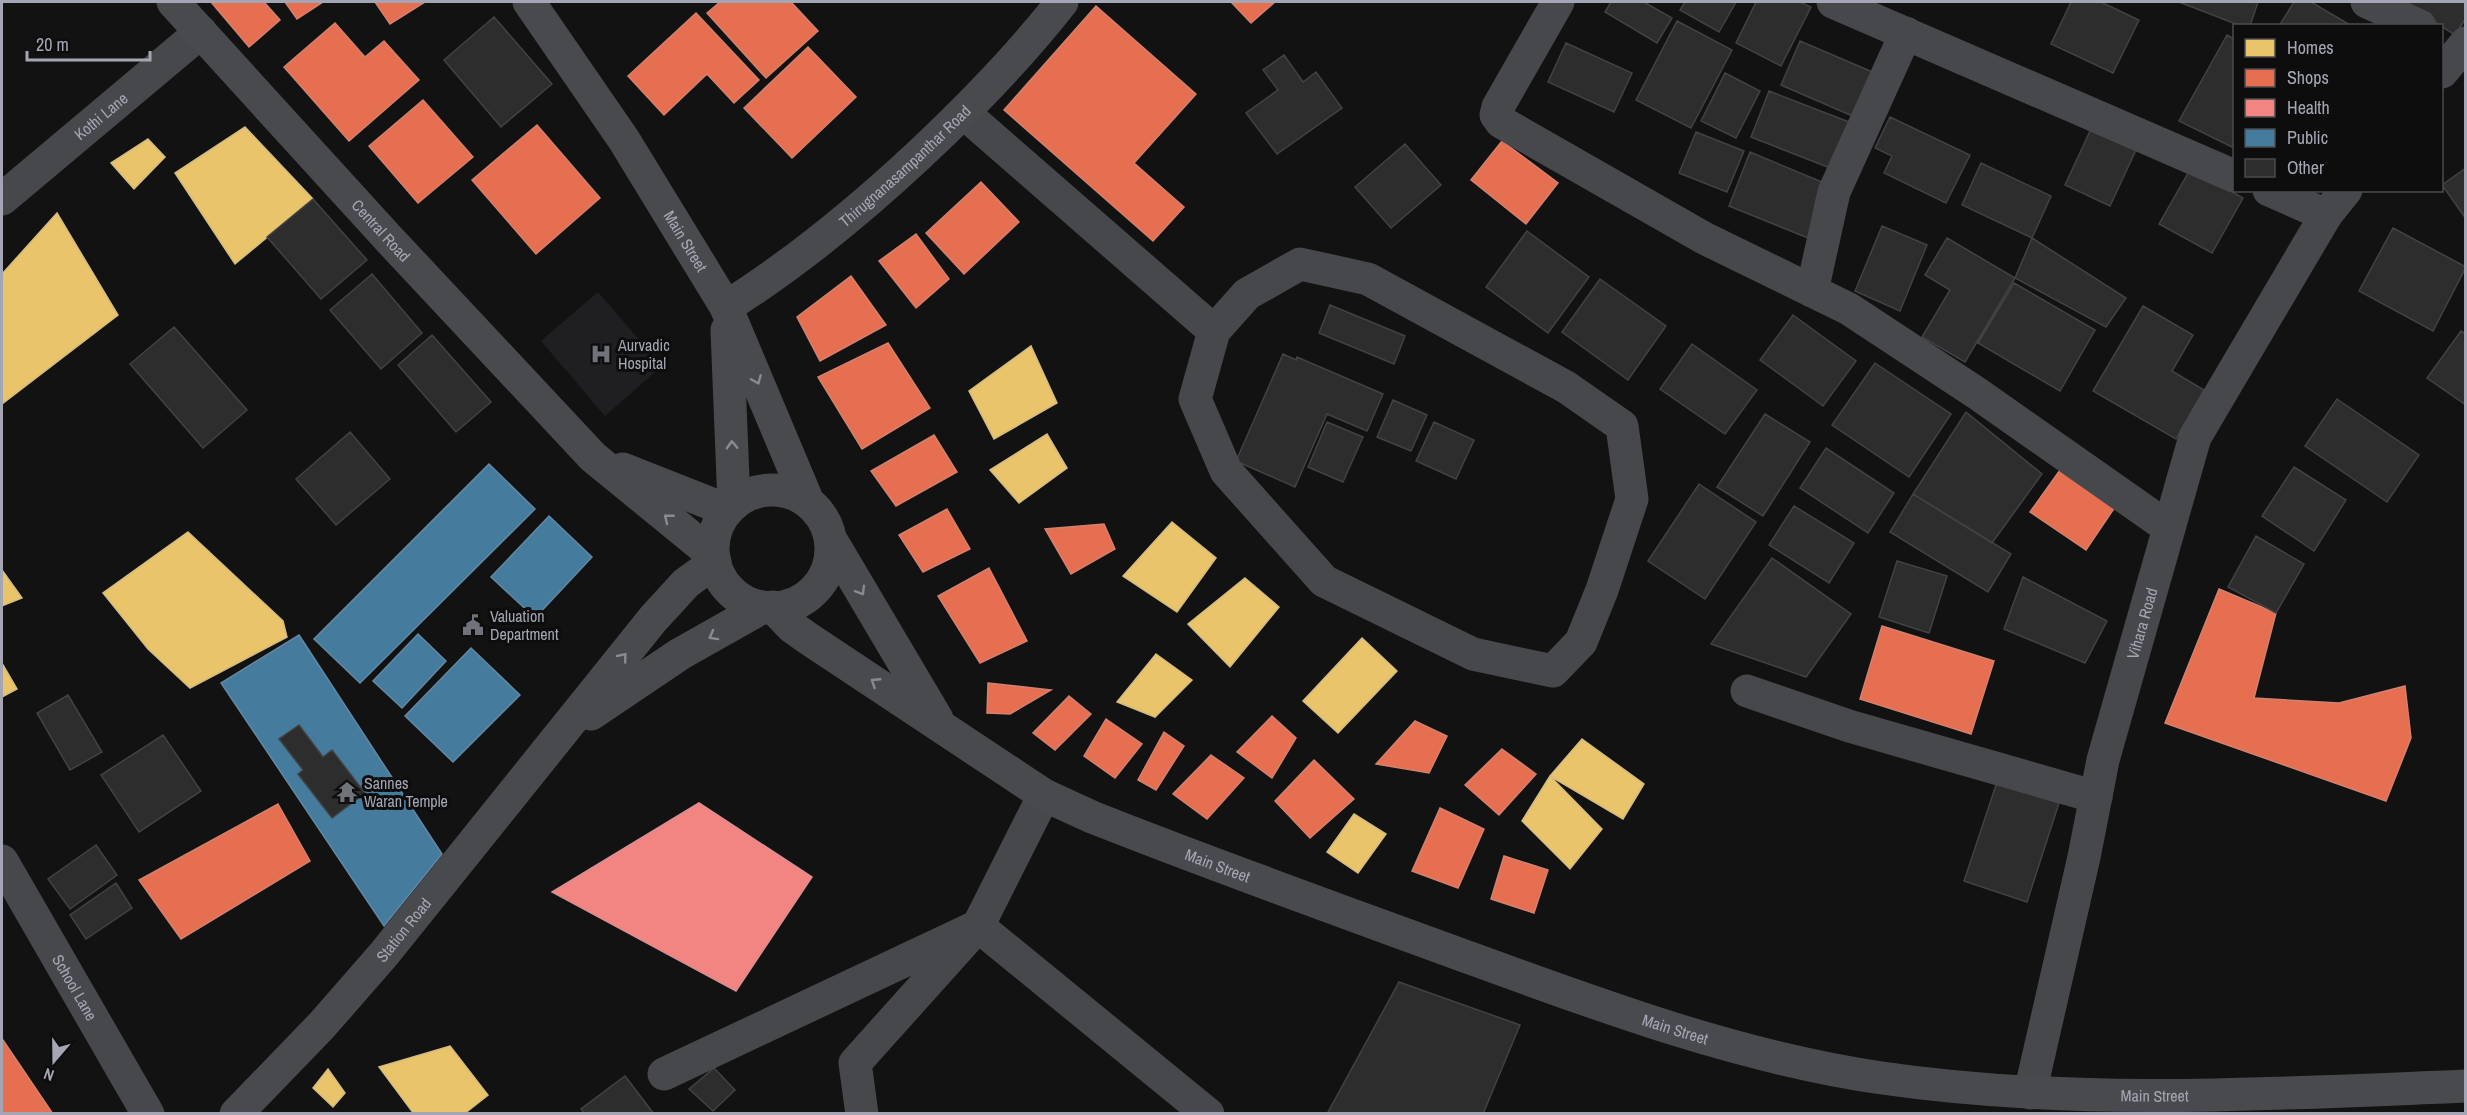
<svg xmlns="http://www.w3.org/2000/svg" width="2467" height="1115" font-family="'Archivo Narrow',sans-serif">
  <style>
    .built { fill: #1f1f21 }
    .homes { fill: #e9c46a; stroke: #d4bb80; stroke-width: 1.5 }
    .shops { fill: #e76f51; stroke: #d3806e; stroke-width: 1.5 }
    .health { fill: #f28482; stroke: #db8e91; stroke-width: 1.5 }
    .public { fill: #457b9d; stroke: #6288a4; stroke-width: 1.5 }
    .building { fill: #2d2d2e; stroke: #424246; stroke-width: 1.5 }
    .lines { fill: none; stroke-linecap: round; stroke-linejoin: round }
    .minor { stroke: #47484b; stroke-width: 33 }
    .major { stroke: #494a4d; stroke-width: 33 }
    .oneway { stroke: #898b94 }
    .labels { text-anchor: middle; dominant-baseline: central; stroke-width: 6; stroke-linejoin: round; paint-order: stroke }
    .street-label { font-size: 16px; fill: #a4a7b3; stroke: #0d0d0e }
    .poi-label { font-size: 16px; fill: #a4a7b3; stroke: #0d0d0e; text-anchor: start }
  </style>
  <rect width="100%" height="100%" fill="#121213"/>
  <path class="built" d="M598 292 662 366 605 416 541 341Z"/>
  <path class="homes" d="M245 127 313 199 235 264 175 173Z
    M148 139 165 157 134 189 111 163Z
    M57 213 118 315 2 404V274Z
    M1031 346 1057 403 994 439 969 391Z
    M1047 434 1067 468 1019 503 990 470Z
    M1172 522 1216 558 1177 612 1123 576Z
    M188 532 283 621 287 637 190 688 148 649 103 593Z
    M2 570 22 598 2 606Z
    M1245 578 1279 607 1230 667 1188 624Z
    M1362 638 1397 671 1338 733 1303 701Z
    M1156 654 1192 680 1155 717 1117 702Z
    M2 663 17 689 2 697Z
    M1582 739 1644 784 1623 819 1550 776Z
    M1550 776 1602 829 1570 869 1522 821Z
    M1354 814 1386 834 1358 873 1327 852Z
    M450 1046 488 1095 464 1114H414L379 1067Z
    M328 1069 345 1093 333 1107 313 1088Z"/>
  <path class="shops" d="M211 2H264L280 20 249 47Z
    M285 2H323L297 19Z
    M375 2H425L390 24Z
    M720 2H791L818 31 766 78 707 13Z
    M1231 2H1275L1251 23Z
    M1096 6 1196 94 1134 163 1184 207 1153 241 1004 110Z
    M696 13 759 80 734 103 707 74 664 115 628 76Z
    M335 23 365 57 384 41 419 80 349 141 284 67Z
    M808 47 856 97 792 158 744 108Z
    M423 100 473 157 418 203 369 146Z
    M537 125 600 198 536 254 472 180Z
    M1502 141 1558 183 1526 224 1471 180Z
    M981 182 1019 222 964 274 926 233Z
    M916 234 949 279 916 308 879 261Z
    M851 276 886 325 820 361 797 317Z
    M888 343 930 408 862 449 818 377Z
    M934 435 957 472 896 506 871 471Z
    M2060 470 2115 507 2086 550 2030 512Z
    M947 509 970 549 923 572 899 535Z
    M1104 524 1115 549 1071 574 1045 529Z
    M989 568 1027 641 980 663 938 596Z
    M2219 589 2276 613 2254 698 2339 703 2405 686 2411 738 2386 801 2165 723Z
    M1882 626 1994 661 1971 734 1860 699Z
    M988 683 1051 690 1010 714 987 713Z
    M1069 696 1091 714 1055 750 1033 733Z
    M1272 716 1296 738 1272 778 1237 752Z
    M1106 719 1142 744 1115 778 1084 756Z
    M1415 721 1447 736 1429 773 1376 764Z
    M1164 732 1184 746 1156 790 1138 780Z
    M1502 749 1536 774 1499 815 1465 785Z
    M1211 755 1244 778 1207 819 1173 794Z
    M1314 760 1354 799 1310 838 1275 801Z
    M278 804 310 861 181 939 139 880Z
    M1440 808 1484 829 1458 888 1412 871Z
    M1504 856 1548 870 1534 913 1491 899Z
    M2 1040H3L53 1114H2Z"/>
  <path class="health" d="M699 803 812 877 736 991 552 892Z"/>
  <path class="public" d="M489 464 535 509 360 683 314 639Z
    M549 516 592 557 535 618 491 577Z
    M418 634 446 661 402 708 373 681Z
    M299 635 442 854 384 926 221 683Z
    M471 648 520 695 453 762 405 716Z"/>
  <path class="building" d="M1611 2H1644L1672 18 1657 43 1605 12Z
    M1685 2H1736L1719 32 1680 10Z
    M1756 2H1800L1811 7 1781 66 1736 43Z
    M2071 2H2101L2139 20 2113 73 2051 44Z
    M2179 2H2258L2250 26H2241Z
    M2294 2H2311L2352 26H2279Z
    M2403 2H2466V18L2455 35Z
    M494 17 552 84 501 127 444 60Z
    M1677 21 1732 50 1691 128 1636 100Z
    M2227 35 2234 39V148L2179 121Z
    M1800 41 1877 74 1857 118 1781 85Z
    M1566 43 1632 73 1614 112 1548 82Z
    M1284 55 1303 82 1316 72 1342 108 1277 154 1246 113 1278 90 1263 70Z
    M1725 73 1760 91 1736 138 1701 121Z
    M1769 91 1849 122 1830 168 1751 137Z
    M1890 117 1970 155 1946 203 1884 173 1892 156 1875 148Z
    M2091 129 2136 150 2110 206 2065 185Z
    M1696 132 1744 151 1727 192 1679 173Z
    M1405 144 1441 185 1391 228 1355 187Z
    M1750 152 1829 185 1808 238 1729 206Z
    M1981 163 2051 196 2032 238 1962 205Z
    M2191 168 2243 198 2212 253 2159 224Z
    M2466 168V219L2442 185Z
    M313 199 367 260 321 299 267 237Z
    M1882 226 1927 245 1900 311 1855 291Z
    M2393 228 2466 267 2433 331 2359 291Z
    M1527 231 1589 277 1548 333 1486 287Z
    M1947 238 2015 278 1965 362 1922 337 1950 290 1925 275Z
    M2032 238 2126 298 2106 327 2015 278Z
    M372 274 422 333 381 369 330 310Z
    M1600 279 1666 326 1628 380 1562 332Z
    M2014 283 2095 330 2060 391 1978 343Z
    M1330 305 1405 336 1394 364 1319 333Z
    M2143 306 2193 335 2172 371 2204 390 2176 439 2093 391Z
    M1793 315 1856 361 1823 406 1760 360Z
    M174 327 247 410 203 448 130 364Z
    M2461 331 2466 334V405L2427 378Z
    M432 335 491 402 456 432 398 365Z
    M1692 344 1757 390 1725 434 1660 389Z
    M1283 354 1296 360 1297 357 1383 394 1367 431 1327 414 1295 487 1236 461Z
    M1875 363 1951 414 1909 477 1832 425Z
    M2337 399 2419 455 2387 502 2305 446Z
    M1393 400 1427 415 1411 451 1377 437Z
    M1966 412 2042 474 1992 543 1913 494Z
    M1765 414 1810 442 1763 516 1717 487Z
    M1327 422 1363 437 1343 482 1308 467Z
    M1434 422 1474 440 1456 479 1416 461Z
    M350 432 390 479 336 525 296 479Z
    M1826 448 1894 493 1868 533 1800 488Z
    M2294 467 2346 500 2314 551 2262 516Z
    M1699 484 1756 522 1705 599 1648 561Z
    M1913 494 2011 554 1988 592 1890 532Z
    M1794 506 1854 543 1829 583 1769 545Z
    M2256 536 2304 564 2276 613 2228 587Z
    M1772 558 1851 614 1806 677 1711 644Z
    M1897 561 1947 576 1929 633 1879 617Z
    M2023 577 2107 621 2085 663 2004 629Z
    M68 695 102 752 70 770 37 713Z
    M299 725 323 757 332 750 365 793 332 818 298 774 303 770 279 739Z
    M163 735 201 791 139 832 101 775Z
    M1997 782 2059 803 2027 902 1964 881Z
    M96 845 117 875 70 909 48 879Z
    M116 883 132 908 86 939 70 915Z
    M1399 982 1520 1025 1483 1114H1327Z
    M714 1068 735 1090 713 1111 689 1089Z
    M625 1076 654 1114H585L581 1109Z"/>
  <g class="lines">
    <g class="minor">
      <path d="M1558 2 1498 107 1496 115 1501 122 1704 238 1849 309 1978 394 2169 528"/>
      <path d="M1833 2 2234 176"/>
      <path d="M2367 2 2420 26"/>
      <path d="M2442 72 2466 43"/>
      <path d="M964 113 1214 331"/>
      <path d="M2269 190 2326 215"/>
      <path id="s1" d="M2 199 201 32"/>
      <path d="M1300 264 1368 279 1566 387 1622 426 1632 499 1602 590 1581 642 1553 671 1473 654 1324 581 1226 471 1195 399 1214 331 1247 294Z"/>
      <path d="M1812 291 1834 192 1906 33"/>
      <path d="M1747 691 1849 726 2096 797"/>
      <path d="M1044 795 978 926 1208 1114"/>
      <path id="s2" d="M2 861 148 1114"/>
      <path d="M664 1074 978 926"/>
      <path id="s3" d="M2030 1093 2084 857 2103 760 2195 437 2326 215 2346 190"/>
      <path d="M862 1114 855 1063 969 936"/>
    </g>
    <g class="major">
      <path id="s4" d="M173 2 388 238 593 457 713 555"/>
      <path id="s5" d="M529 2 624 140 726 307 808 502"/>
      <path id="s6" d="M726 307C796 263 859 211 919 155 970 107 1019 57 1062 2"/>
      <path d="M727 330 734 504"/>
      <path d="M623 469 727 510"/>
      <circle cx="772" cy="549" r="59"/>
      <path d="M831 540 937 719"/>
      <path id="s7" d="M773 607 792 627 809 639 1044 795 1092 817C1213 865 1336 909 1459 954 1596 1004 1737 1057 1882 1078 2075 1106 2272 1094 2466 1086"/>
      <path d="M591 714 680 654 763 607"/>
      <path id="s8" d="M236 1114 322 1025 384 954 653 619 686 583 715 562"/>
    </g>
  </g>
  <defs><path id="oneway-chevron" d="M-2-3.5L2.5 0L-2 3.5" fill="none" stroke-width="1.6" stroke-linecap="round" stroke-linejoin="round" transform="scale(1.5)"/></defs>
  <g class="oneway">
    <use href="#oneway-chevron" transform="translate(757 380) rotate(67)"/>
    <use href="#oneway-chevron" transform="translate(732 445) rotate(-92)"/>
    <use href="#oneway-chevron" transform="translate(668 518) rotate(-141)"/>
    <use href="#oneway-chevron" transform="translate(861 591) rotate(59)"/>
    <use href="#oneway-chevron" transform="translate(713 636) rotate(151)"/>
    <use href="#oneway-chevron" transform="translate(623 657) rotate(-51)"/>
    <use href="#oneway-chevron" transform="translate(875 682) rotate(-147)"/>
  </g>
  <defs>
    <symbol id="hospital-bare" viewBox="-9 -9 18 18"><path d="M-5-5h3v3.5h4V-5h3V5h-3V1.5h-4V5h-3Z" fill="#71737b" stroke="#0d0d0e" stroke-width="2.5" paint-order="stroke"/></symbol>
    <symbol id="civic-bare" viewBox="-9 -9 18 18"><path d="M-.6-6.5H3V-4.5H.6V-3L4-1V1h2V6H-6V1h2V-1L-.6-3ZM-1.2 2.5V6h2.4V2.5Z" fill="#71737b" stroke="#0d0d0e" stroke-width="2.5" paint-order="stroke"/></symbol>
    <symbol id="temple-bare" viewBox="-9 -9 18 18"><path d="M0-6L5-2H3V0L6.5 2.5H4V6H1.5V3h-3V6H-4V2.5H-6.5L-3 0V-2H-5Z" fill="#71737b" stroke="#0d0d0e" stroke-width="2.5" paint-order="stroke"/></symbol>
  </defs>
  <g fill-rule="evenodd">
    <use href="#hospital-bare" x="586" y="339" width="30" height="30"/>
    <use href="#civic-bare" x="458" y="610" width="30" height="30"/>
    <use href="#temple-bare" x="332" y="777" width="30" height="30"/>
  </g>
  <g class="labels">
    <g class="street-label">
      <text stroke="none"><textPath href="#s1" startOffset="129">Kothi Lane</textPath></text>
      <text stroke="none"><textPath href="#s6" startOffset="228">Thirugnanasampanthar Road</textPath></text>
      <text stroke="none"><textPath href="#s4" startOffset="309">Central Road</textPath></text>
      <text stroke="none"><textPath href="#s5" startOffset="286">Main Street</textPath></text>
      <text stroke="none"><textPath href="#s3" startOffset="483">Vihara Road</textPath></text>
      <text stroke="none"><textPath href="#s7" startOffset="518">Main Street</textPath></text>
      <text stroke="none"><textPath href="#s8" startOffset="249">Station Road</textPath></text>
      <text stroke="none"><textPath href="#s2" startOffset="146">School Lane</textPath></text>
      <text stroke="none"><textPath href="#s7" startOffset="1004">Main Street</textPath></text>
      <text stroke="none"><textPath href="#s7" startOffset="1490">Main Street</textPath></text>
    </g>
    <g class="poi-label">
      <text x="618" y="345">Aurvadic<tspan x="618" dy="18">Hospital</tspan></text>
      <text x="490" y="616">Valuation<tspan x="490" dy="18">Department</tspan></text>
      <text x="364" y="783">Sannes<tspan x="364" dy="18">Waran Temple</tspan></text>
    </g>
  </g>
  <rect width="2467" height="1115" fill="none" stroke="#a4a7b3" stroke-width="6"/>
  <rect x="2233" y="24" width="210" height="168" fill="#0d0d0e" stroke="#494b50" stroke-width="1.5"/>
  <rect x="2245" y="39" width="30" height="18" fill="#e9c46a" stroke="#494b50" stroke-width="1.5"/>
  <text x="2287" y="54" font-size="18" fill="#a4a7b3">Homes</text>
  <rect x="2245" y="69" width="30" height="18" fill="#e76f51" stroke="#494b50" stroke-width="1.5"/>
  <text x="2287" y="84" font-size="18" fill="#a4a7b3">Shops</text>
  <rect x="2245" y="99" width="30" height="18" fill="#f28482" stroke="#494b50" stroke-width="1.5"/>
  <text x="2287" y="114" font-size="18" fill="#a4a7b3">Health</text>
  <rect x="2245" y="129" width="30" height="18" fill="#457b9d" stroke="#494b50" stroke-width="1.5"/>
  <text x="2287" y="144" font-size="18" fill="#a4a7b3">Public</text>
  <rect x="2245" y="159" width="30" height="18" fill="#2d2d2e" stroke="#494b50" stroke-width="1.5"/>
  <text x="2287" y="174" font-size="18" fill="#a4a7b3">Other</text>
  <g transform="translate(54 1061) rotate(200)" stroke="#0d0d0e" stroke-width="4.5" paint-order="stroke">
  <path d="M0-4.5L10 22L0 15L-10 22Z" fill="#a4a7b3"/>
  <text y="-9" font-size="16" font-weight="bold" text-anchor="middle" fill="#a4a7b3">N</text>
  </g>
  <path d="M27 51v9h123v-9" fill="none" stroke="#a4a7b3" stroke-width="3"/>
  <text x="36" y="51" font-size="18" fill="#a4a7b3" stroke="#0d0d0e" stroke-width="4.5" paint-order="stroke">20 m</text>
</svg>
